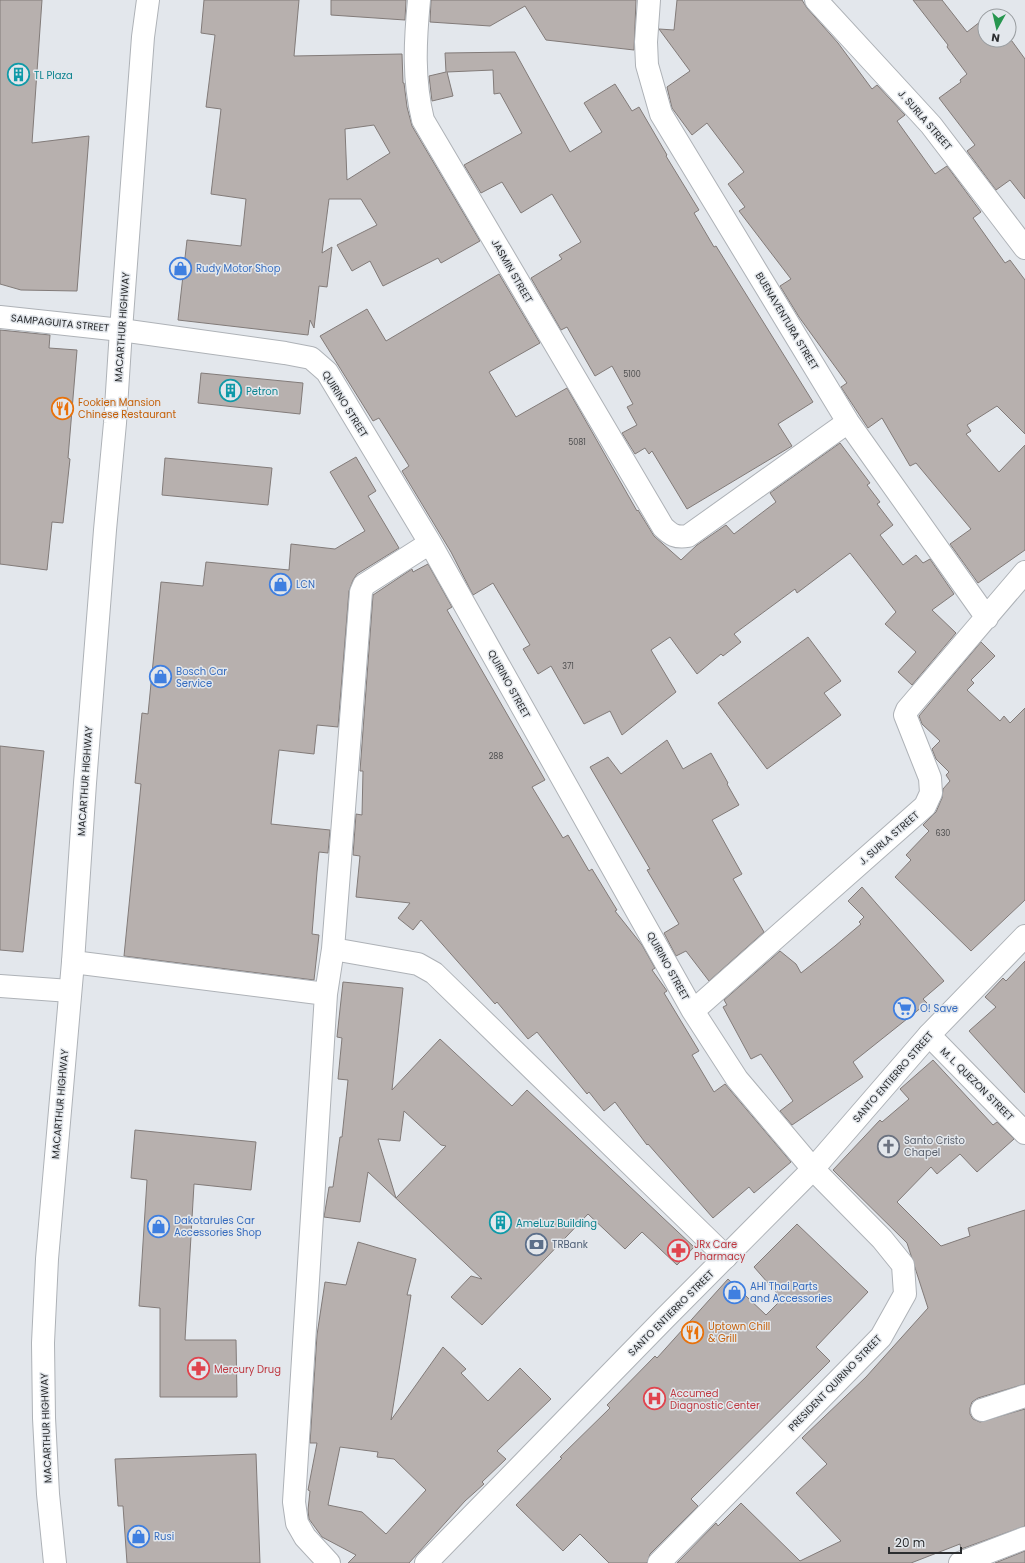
<svg xmlns="http://www.w3.org/2000/svg" width="1025" height="1563" font-family="Poppins,sans-serif">
  <style>
    .building { fill: #b7b0ae; stroke: #827b79; fill-rule: evenodd }
    .lines { fill: none; stroke-linecap: round; stroke-linejoin: round }
    .street-casing { stroke: #aeb2b7; stroke-width: 24 }
    .secondary-casing { stroke: #aeb2b7; stroke-width: 24 }
    .highway-casing { stroke: #aeb2b7; stroke-width: 24 }
    .street { stroke: #fff; stroke-width: 22 }
    .secondary { stroke: #fff; stroke-width: 22 }
    .highway { stroke: #fff; stroke-width: 22 }
    .labels { text-anchor: middle; dominant-baseline: central; stroke-width: 3; stroke-linejoin: round; paint-order: stroke }
    .number-label { font-size: 8px; fill: #4e4e4f }
    .culture-label { font-size: 10px; fill: #0d838f; stroke: #e3e7ec; text-anchor: start }
    .street-label { font-size: 10px; fill: #2b2d2f; stroke: #e3e7ec }
    .shop-label { font-size: 10px; fill: #366cbe; stroke: #e3e7ec; text-anchor: start }
    .food-label { font-size: 10px; fill: #c56008; stroke: #e3e7ec; text-anchor: start }
    .worship-label { font-size: 10px; fill: #5b616d; stroke: #e3e7ec; text-anchor: start }
    .service-label { font-size: 10px; fill: #4e5e75; stroke: #e3e7ec; text-anchor: start }
    .health-label { font-size: 10px; fill: #be3a42; stroke: #e3e7ec; text-anchor: start }
  </style>
  <rect width="100%" height="100%" fill="#e3e7ec"/>
  <path class="building" d="M0 0H42L32 143 89 136 77 291 21 290 0 284Z
    M204 0H299L294 56 402 54 403 83H404L407 107 412 126 480 241 441 263 438 258 383 286 370 261 352 271 337 245 377 225 361 199H329L322 253 332 247 327 287 319 286 314 328 310 320 308 335 178 320 187 240 241 246 246 199 211 194 221 109 206 107 215 35 201 33ZM374 125 390 153 347 180 345 129Z
    M331 0H406L405 20 331 15Z
    M431 0H636L634 50 546 40 525 6 490 26 430 22Z
    M677 0H802L807 8 838 43 872 89 877 85 905 115 897 121 935 174 947 166 981 212 973 218 1005 263 1010 260 1025 280V434L997 406 967 425 971 431 966 434 999 472 1025 445V550L978 583 950 544 971 529 916 463 910 466 882 418 868 428 841 387 847 383 799 317 780 286 791 279 739 211 745 207 728 184 744 172 707 123 692 135 672 108 667 87 690 71 659 29 674 30Z
    M913 0H942L967 32 985 18V40H1009V37L1025 59V199L1010 180 996 190 967 151 975 145 939 98 961 82 960 80 967 74 947 47 948 45Z
    M515 52 570 152 602 132 584 103 615 84 632 111 639 107 667 155 666 156 699 210 694 213 714 247 716 246 813 402 778 424 792 446 687 509 652 451 649 454 645 448 635 454 622 433 637 425 627 407 633 404 612 366 595 376 567 327 561 330 531 278 562 259 559 255 581 242 552 194 521 213 502 182 481 193 464 165 522 133 500 93 494 94 493 70 447 72 453 96 432 101 429 76 446 72 445 53Z
    M499 274 540 343 489 372 516 417 567 388 637 511 638 510 654 536 681 560 697 545 726 525 734 534 776 502 770 493 840 443 870 483 867 485 880 502 877 504 893 525 880 535 903 565 916 555 923 563 930 559 954 594 932 610 956 633 912 685 898 672 916 652 885 624 896 612 850 553 797 593 795 589 734 634 741 642 723 656 721 654 697 674 670 637 651 650 676 692 622 735 610 711 584 724 551 666 538 674 523 649 530 645 493 583 473 595 451 552 402 471 409 466 379 418 373 421 320 336 367 309 386 341Z
    M0 330 50 335 49 348 77 350 68 458 70 459 63 523 52 522 47 570 0 564Z
    M201 373 303 383 300 414 198 403Z
    M356 457 376 491 368 496 399 548 357 574 353 580 349 591 338 727 317 725 314 754 279 750 271 824 330 830 328 853 319 852 317 872 312 934 319 935 314 980 124 956 141 784 135 783 142 713 148 714 161 582 203 586 206 562 289 570 291 544 335 549 365 531 330 472Z
    M165 458 272 468 268 505 162 495Z
    M428 564 452 607 447 610 545 780 532 787 563 838 568 835 589 871 592 869 617 910 615 911 642 945 655 968 652 970 667 991 664 993 699 1051 692 1055 714 1092 725 1084 791 1162 754 1193 749 1187 713 1218 648 1144 647 1145 615 1102 604 1111 589 1092 587 1094 537 1032 528 1039 497 1002 495 1004 421 920 413 930 398 918 410 903 356 897 360 856 353 855 356 814 362 815 363 771H360L373 595 412 569 413 572Z
    M808 637 841 681 824 693 841 715 767 769 718 703Z
    M981 642 995 656 971 680 974 683 967 690 1000 721 1004 716 1010 723 1025 708V900L971 951 895 877 911 860 906 855 929 831 923 825 936 812 942 798 943 789 950 781 946 775 949 772 936 759 932 749 940 741 922 724 919 716Z
    M667 740 683 769 711 753 728 783 727 784 739 805 712 820 742 874 733 879 764 932 709 981 686 951 676 956 664 933 679 924 647 870 650 869 590 767 608 757 621 774Z
    M0 746 44 751 23 952 0 950Z
    M862 887 944 981 923 999 927 1003 853 1062 863 1077 792 1125 780 1111 793 1101 761 1054 751 1059 723 1007 727 1005 724 1000 780 951 796 964 801 973 835 946 861 924 859 922 864 917 848 901Z
    M1025 961V1093L969 1031 996 1007 985 997 1003 978 1006 981Z
    M343 982 403 988 392 1090 440 1039 512 1106 527 1090 694 1247 677 1265 642 1232 625 1249 588 1214 482 1325 451 1297 471 1276 482 1279 368 1172 360 1222 324 1217 329 1187H333L340 1137H342L348 1080 338 1079 342 1038 337 1037ZM404 1111 441 1145 446 1146 396 1198 378 1139 400 1141Z
    M933 1060 993 1125 997 1122 1014 1139 977 1172 960 1154 937 1174 931 1167 897 1202 941 1246 970 1236 968 1228 1025 1210V1384L978 1398 972 1402 970 1408V1414L973 1419 980 1422 1025 1409V1526L961 1549 960 1544 911 1563H677L716 1523 718 1526 741 1503 800 1561 841 1541 796 1493 827 1464 802 1438 866 1377 928 1308 907 1243 833 1170 880 1120 882 1122 909 1099 900 1089Z
    M135 1130 256 1142 251 1190 194 1184 185 1340H236L237 1397H160V1308L139 1306 147 1180 131 1178Z
    M797 1224 868 1292 816 1347 830 1361 691 1499 698 1506 650 1554 647 1563H609L580 1534 563 1551 516 1505 562 1458 560 1457 610 1408 607 1405 655 1356 657 1358 728 1279 766 1315 782 1299 754 1267Z
    M358 1242 416 1259 407 1295H411L391 1420 443 1347 466 1369 461 1373 488 1401 520 1368 551 1399 497 1451 506 1459 482 1482 484 1484 465 1501 409 1563H348L356 1555 322 1537 309 1519 308 1510 310 1491 308 1490 317 1443H310L317 1335 325 1282 346 1285ZM340 1447 378 1452 377 1457 394 1459 426 1490 386 1534 362 1512 328 1505Z
    M256 1454 260 1563H127L123 1506H118L115 1459Z
    M1025 1551V1563H995Z"/>
  <g class="lines">
    <defs>
      <path id="street" d="M419 0C415 42 413 79 423 120L663 527C671 535 676 538 688 536L848 422
        M649 0 646 42 647 65 661 114 848 422 987 618
        M816 0 931 125 1025 248
        M0 317 121 330 285 353 311 358 327 372 430 543 693 1011 737 1079 813 1169 882 1239 903 1265 905 1294 881 1337 659 1563
        M333 949 418 964 434 973 726 1257
        M73 962 326 994
        M0 986 70 991
        M693 1011 925 806 931 793 930 778 907 720 905 715 907 710 1025 572
        M929 1035 1025 1133
        M982 1410 1025 1396
        M329 1563 305 1537 297 1523 294 1502 326 994 333 949 361 592 364 585 430 543
        M960 1563 1025 1538"/>
      <path id="secondary" d="M426 1563 665 1318 813 1169 929 1035 1025 936"/>
      <path id="highway" d="M55 1563 48 1494 44 1418 43 1343 47 1259 73 962 85 783 105 530 115 423 121 330 143 37 148 0"/>
    </defs>
    <use href="#street" class="street-casing"/>
    <use href="#secondary" class="secondary-casing"/>
    <use href="#highway" class="highway-casing"/>
    <use href="#street" class="street"/>
    <use href="#secondary" class="secondary"/>
    <use href="#highway" class="highway"/>
  </g>
  <defs>
    <symbol id="building-ring" viewBox="-11 -11 22 22"><circle r="9.5" fill="#e3e7ec" stroke="#0f9aa8" stroke-width="1.5"/><path d="M-4-6H4V6H1V3H-1V6H-4ZM-2.5-4.3h1.7v1.8h-1.7ZM.8-4.3h1.7v1.8H.8ZM-2.5-1h1.7V.8h-1.7ZM.8-1h1.7V.8H.8Z" fill="#0f9aa8"/></symbol>
    <symbol id="shop-ring" viewBox="-11 -11 22 22"><circle r="9.5" fill="#e3e7ec" stroke="#3f7fe0" stroke-width="1.5"/><path d="M-5-2.5h2.3a2.7 3.5 0 0 1 5.4 0H5L5.5 6h-11ZM-1.5-2.5h3a1.5 2.3 0 0 0-3 0Z" fill="#3f7fe0"/></symbol>
    <symbol id="restaurant-ring" viewBox="-11 -11 22 22"><circle r="9.5" fill="#e3e7ec" stroke="#e8710a" stroke-width="1.5"/><path d="M-5-6h1v4h1v-4h1v4h1v-4h1v5L-1.5 .5V6h-2V.5L-5-1ZM5-6V6H3V1.5H1.5Q1.5-4 5-6Z" fill="#e8710a"/></symbol>
    <symbol id="supermarket-ring" viewBox="-11 -11 22 22"><circle r="9.5" fill="#e3e7ec" stroke="#3f7fe0" stroke-width="1.5"/><path d="M-6-5.5h2.5l.6 2H6L4.5 2H-2.5L-4.4-4H-6ZM-1.5 3.2a1.3 1.3 0 1 0 .1 0ZM3 3.2a1.3 1.3 0 1 0 .1 0Z" fill="#3f7fe0"/></symbol>
    <symbol id="church-ring" viewBox="-11 -11 22 22"><circle r="9.5" fill="#e3e7ec" stroke="#6b7280" stroke-width="1.5"/><path d="M-1.2-6h2.4v3.5h3.3v2.4h-3.3V6h-2.4V-.1h-3.3v-2.4h3.3Z" fill="#6b7280"/></symbol>
    <symbol id="bank-ring" viewBox="-11 -11 22 22"><circle r="9.5" fill="#e3e7ec" stroke="#5c6f8a" stroke-width="1.5"/><path d="M-6-4H6V4H-6ZM0-2.3a2.3 2.3 0 1 0 0 4.6a2.3 2.3 0 1 0 0-4.6Z" fill="#5c6f8a"/></symbol>
    <symbol id="pharmacy-ring" viewBox="-11 -11 22 22"><circle r="9.5" fill="#e3e7ec" stroke="#e0444e" stroke-width="1.5"/><path d="M-2-6h4v4h4v4h-4v4h-4v-4h-4v-4h4Z" fill="#e0444e"/></symbol>
    <symbol id="hospital-ring" viewBox="-11 -11 22 22"><circle r="9.5" fill="#e3e7ec" stroke="#e0444e" stroke-width="1.5"/><path d="M-5-5h3v3.5h4V-5h3V5h-3V1.5h-4V5h-3Z" fill="#e0444e"/></symbol>
  </defs>
  <g fill-rule="evenodd">
    <use href="#building-ring" x="6" y="62" width="25" height="25"/>
    <use href="#shop-ring" x="168" y="256" width="25" height="25"/>
    <use href="#building-ring" x="218" y="378" width="25" height="25"/>
    <use href="#restaurant-ring" x="50" y="396" width="25" height="25"/>
    <use href="#shop-ring" x="268" y="572" width="25" height="25"/>
    <use href="#shop-ring" x="148" y="664" width="25" height="25"/>
    <use href="#supermarket-ring" x="892" y="996" width="25" height="25"/>
    <use href="#church-ring" x="876" y="1134" width="25" height="25"/>
    <use href="#building-ring" x="488" y="1210" width="25" height="25"/>
    <use href="#shop-ring" x="146" y="1214" width="25" height="25"/>
    <use href="#bank-ring" x="524" y="1232" width="25" height="25"/>
    <use href="#pharmacy-ring" x="666" y="1238" width="25" height="25"/>
    <use href="#shop-ring" x="722" y="1280" width="25" height="25"/>
    <use href="#restaurant-ring" x="680" y="1320" width="25" height="25"/>
    <use href="#pharmacy-ring" x="186" y="1356" width="25" height="25"/>
    <use href="#hospital-ring" x="642" y="1386" width="25" height="25"/>
    <use href="#shop-ring" x="126" y="1524" width="25" height="25"/>
  </g>
  <g class="labels">
    <g class="number-label">
      <text x="632" y="374">5100</text>
      <text x="577" y="442">5081</text>
      <text x="568" y="666">371</text>
      <text x="496" y="756">288</text>
      <text x="943" y="833">630</text>
    </g>
    <g class="culture-label">
      <text x="34" y="75">TL Plaza</text>
      <text x="246" y="391">Petron</text>
      <text x="516" y="1223">AmeLuz Building</text>
    </g>
    <g class="street-label">
      <text transform="translate(925 120) rotate(49)">J. SURLA STREET</text>
      <text transform="translate(512 271) rotate(60)">JASMIN STREET</text>
      <text transform="translate(787 321) rotate(59)">BUENAVENTURA STREET</text>
      <text transform="translate(60 323) rotate(6)">SAMPAGUITA STREET</text>
      <text transform="translate(122 327) rotate(-86)">MACARTHUR HIGHWAY</text>
      <text transform="translate(345 404) rotate(58)">QUIRINO STREET</text>
      <text transform="translate(509 684) rotate(61)">QUIRINO STREET</text>
      <text transform="translate(85 781) rotate(-86)">MACARTHUR HIGHWAY</text>
      <text transform="translate(889 838) rotate(-41)">J. SURLA STREET</text>
      <text transform="translate(668 966) rotate(61)">QUIRINO STREET</text>
      <text transform="translate(893 1077) rotate(-49)">SANTO ENTIERRO STREET</text>
      <text transform="translate(977 1084) rotate(45)">M. L. QUEZON STREET</text>
      <text transform="translate(60 1104) rotate(-85)">MACARTHUR HIGHWAY</text>
      <text transform="translate(671 1313) rotate(-45)">SANTO ENTIERRO STREET</text>
      <text transform="translate(835 1383) rotate(-46)">PRESIDENT QUIRINO STREET</text>
      <text transform="translate(46 1428) rotate(-92)">MACARTHUR HIGHWAY</text>
    </g>
    <g class="shop-label">
      <text x="196" y="268">Rudy Motor Shop</text>
      <text x="296" y="584">LCN</text>
      <text x="176" y="671">Bosch Car<tspan x="176" dy="12">Service</tspan></text>
      <text x="920" y="1008">O! Save</text>
      <text x="174" y="1220">Dakotarules Car<tspan x="174" dy="12">Accessories Shop</tspan></text>
      <text x="750" y="1286">AHI Thai Parts<tspan x="750" dy="12">and Accessories</tspan></text>
      <text x="154" y="1536">Rusi</text>
    </g>
    <g class="food-label">
      <text x="78" y="402">Fookien Mansion<tspan x="78" dy="12">Chinese Restaurant</tspan></text>
      <text x="708" y="1326">Uptown Chill<tspan x="708" dy="12">&amp; Grill</tspan></text>
    </g>
    <g class="worship-label">
      <text x="904" y="1140">Santo Cristo<tspan x="904" dy="12">Chapel</tspan></text>
    </g>
    <g class="service-label">
      <text x="552" y="1244">TRBank</text>
    </g>
    <g class="health-label">
      <text x="694" y="1244">JRx Care<tspan x="694" dy="12">Pharmacy</tspan></text>
      <text x="214" y="1369">Mercury Drug</text>
      <text x="670" y="1393">Accumed<tspan x="670" dy="12">Diagnostic Center</tspan></text>
    </g>
  </g>
  <g transform="translate(997 28) rotate(188)"><circle r="19" fill="#e3e7ec" stroke="#999da0"/>
  <path d="M0-3L7 15L0 10L-7 15Z" fill="#27964f"/>
  <text y="-6" font-size="11" font-weight="bold" text-anchor="middle" fill="#2b2d2f">N</text>
  </g>
  <path d="M889 1547v6h72v-6" fill="none" stroke="#2b2d2f" stroke-width="2"/>
  <text x="895" y="1547" font-size="12" fill="#2b2d2f" stroke="#e3e7ec" stroke-width="3" paint-order="stroke">20 m</text>
</svg>
